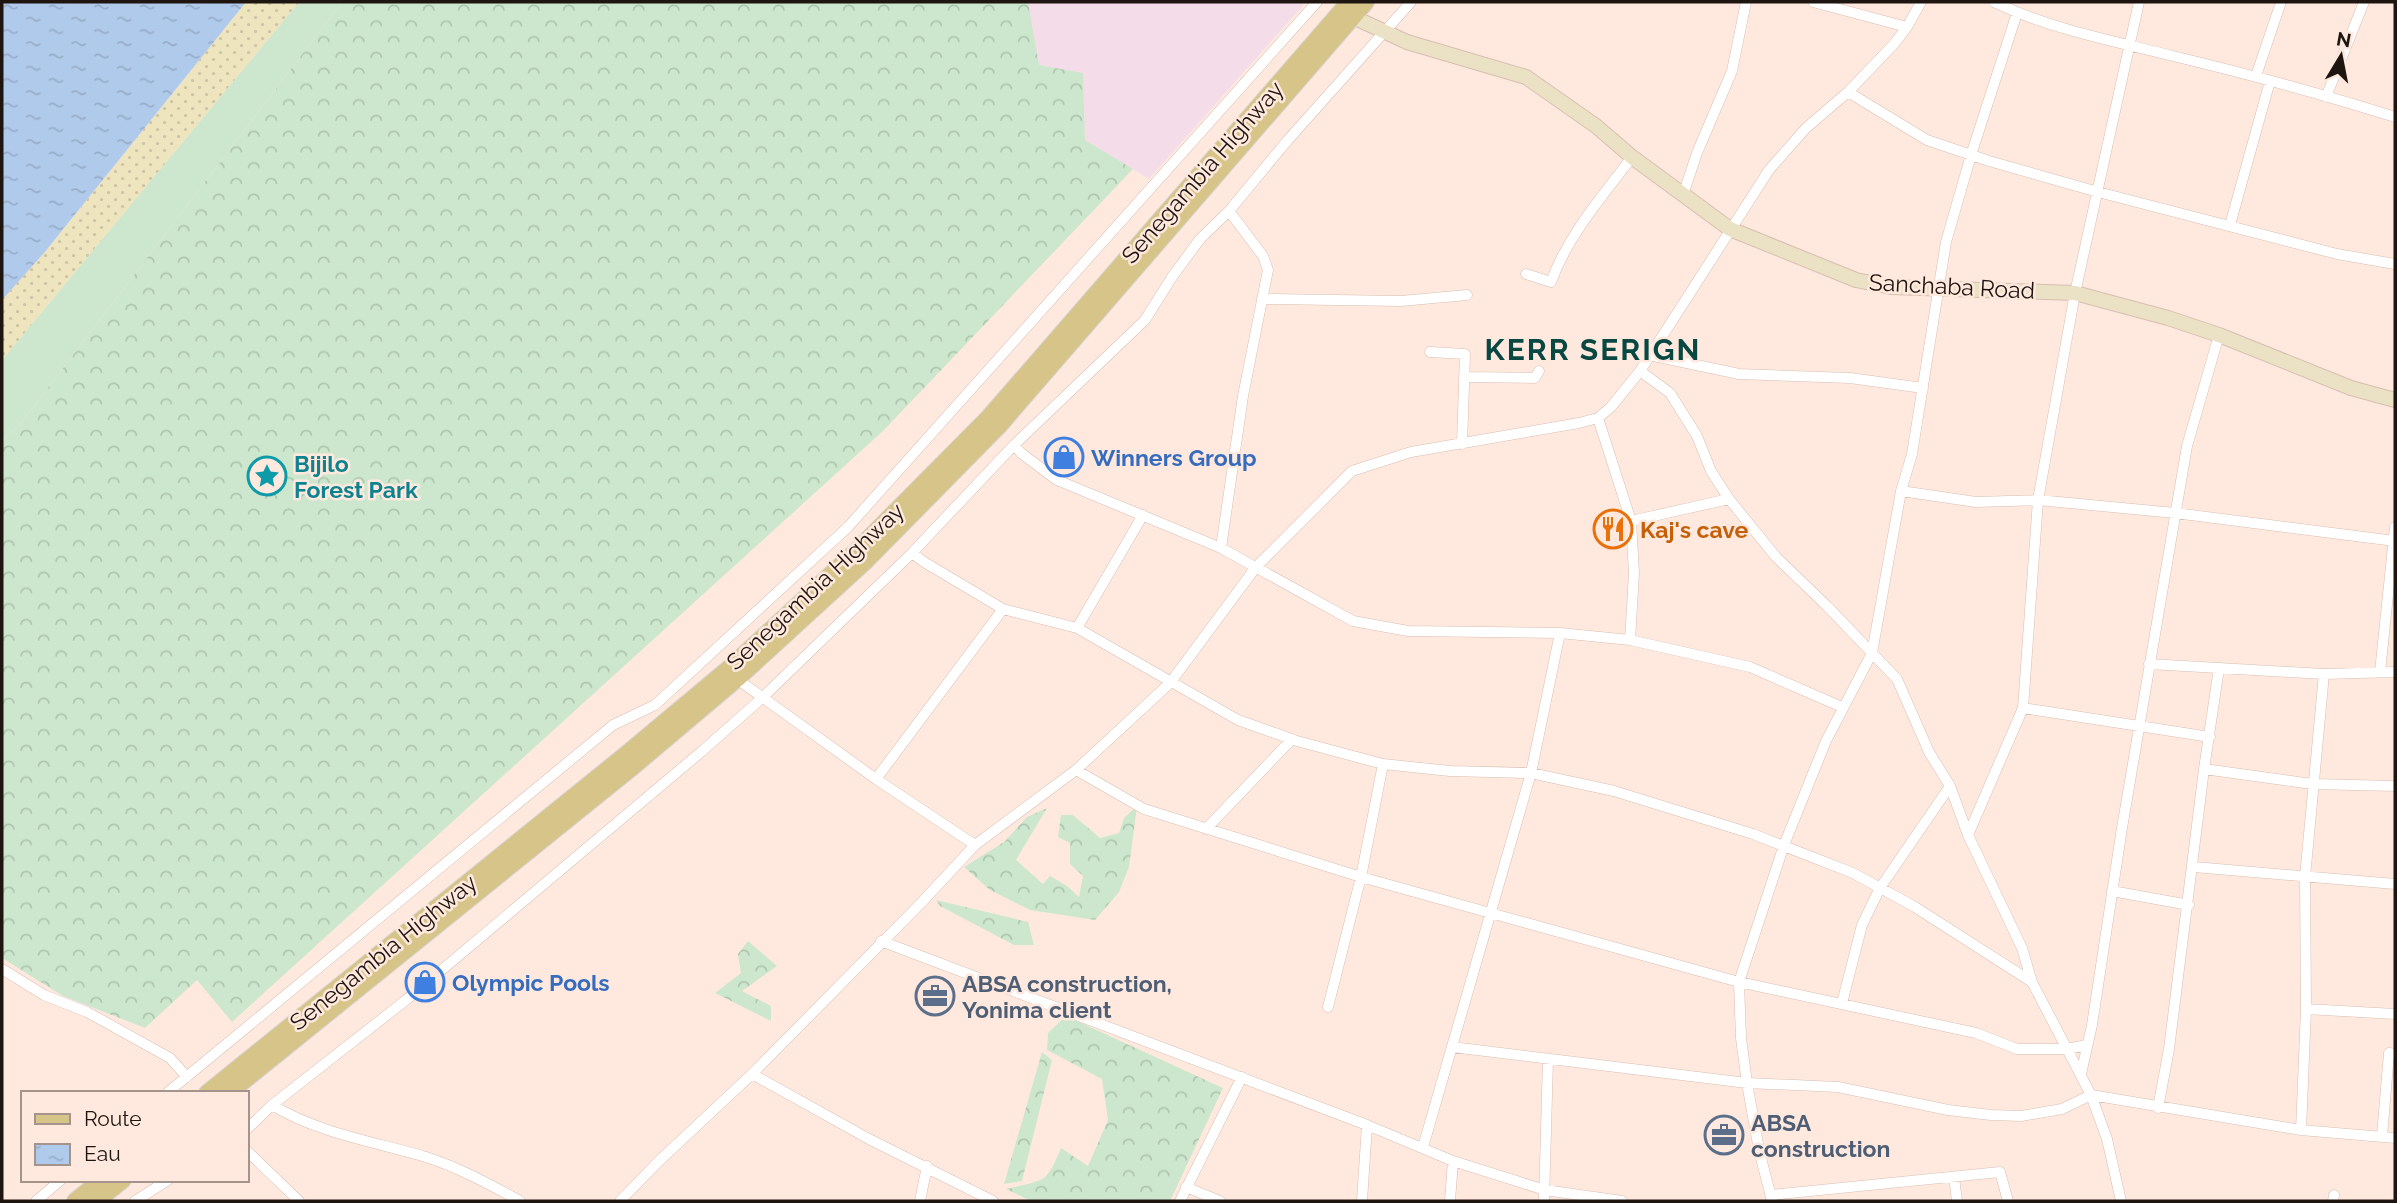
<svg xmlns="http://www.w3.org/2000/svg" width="2397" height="1203" font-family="Raleway,sans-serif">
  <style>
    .education { fill: #f4dde8 }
    .grass { fill: #cce7cd }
    .forest { fill: url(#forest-crowns) }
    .sand { fill: url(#sand-dots) }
    .water { fill: url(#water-ripples) }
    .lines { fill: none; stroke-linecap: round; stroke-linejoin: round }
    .street-casing { stroke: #d8beb1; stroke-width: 11 }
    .secondary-casing { stroke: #d8beb1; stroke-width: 16 }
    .primary-casing { stroke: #d6d5d4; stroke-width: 18 }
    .street { stroke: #fff; stroke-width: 10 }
    .secondary { stroke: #ebe1c4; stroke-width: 14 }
    .primary { stroke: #d6c489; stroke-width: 16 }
    .labels { text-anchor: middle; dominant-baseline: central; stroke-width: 5; stroke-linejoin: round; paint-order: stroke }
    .street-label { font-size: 23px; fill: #1e1510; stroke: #ffe9de }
    .shop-label { font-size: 23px; font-weight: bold; fill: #366cbe; stroke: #ffe9de; text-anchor: start }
    .culture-label { font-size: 23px; font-weight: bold; fill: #0d838f; stroke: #ffe9de; text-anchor: start }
    .food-label { font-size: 23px; font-weight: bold; fill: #c56008; stroke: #ffe9de; text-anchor: start }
    .service-label { font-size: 23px; font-weight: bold; fill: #4e5e75; stroke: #ffe9de; text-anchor: start }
    .district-label { font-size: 30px; font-weight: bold; letter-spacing: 2px; fill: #084842; stroke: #ffe9de }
  </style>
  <defs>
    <pattern id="forest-crowns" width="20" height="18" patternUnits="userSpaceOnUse" patternTransform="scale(1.75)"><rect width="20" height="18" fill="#cce7cd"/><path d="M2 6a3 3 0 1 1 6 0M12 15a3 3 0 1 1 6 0" fill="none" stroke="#afc5af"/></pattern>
    <pattern id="sand-dots" width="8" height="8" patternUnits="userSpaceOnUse" patternTransform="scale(1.75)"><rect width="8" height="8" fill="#eee5bf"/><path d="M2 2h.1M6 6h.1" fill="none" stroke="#ccc4a3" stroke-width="1.8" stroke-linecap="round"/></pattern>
    <pattern id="water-ripples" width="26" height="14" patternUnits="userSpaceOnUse" patternTransform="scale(1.75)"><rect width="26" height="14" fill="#b0caec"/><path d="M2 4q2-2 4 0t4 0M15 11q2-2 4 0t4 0" fill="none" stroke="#97adc9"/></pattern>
  </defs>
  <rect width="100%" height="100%" fill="#ffe9de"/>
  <path class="education" d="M1028 2H1306L1149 179 1085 140 1083 74 1039 65Z"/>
  <path class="grass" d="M299 2H342L22 422 2 441V360Z"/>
  <path class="forest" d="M342 2H1028L1039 65 1083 73 1085 140 1133 169 883 431 232 1022 197 980 145 1028 63 996 2 958V441L22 422Z
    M1137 806 1129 867 1119 892 1095 920 1030 910 990 890 964 867 1004 842 1027 817 1047 808 1016 860 1043 884 1050 876 1067 886 1079 897 1083 876 1070 864V843L1058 837 1061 815H1073L1100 838 1119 833 1124 818Z
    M936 900 1028 922 1034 945H1014L940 906Z
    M748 941 777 966 742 991 771 1006V1021L715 993 741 973 738 954Z
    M1066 1016 1223 1088 1170 1201H1031L1006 1189C1045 1179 1045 1186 1061 1148L1088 1166 1108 1120 1102 1079 1047 1050 1048 1033Z
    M1042 1052 1052 1060 1022 1181 1004 1184Z"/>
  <path class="sand" d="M246 2H299L2 360V300L44 253Z"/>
  <path class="water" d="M2 2H246L44 253 2 300Z"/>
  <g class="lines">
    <defs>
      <path id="street" d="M1813 2 1907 27
        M1994 2C2050 29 2113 41 2173 56 2248 74 2322 94 2395 117
        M2256 76 2281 2
        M1848 92 1927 140 1989 161 2098 192 2337 254 2395 264
        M2326 97 2364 2
        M1683 195 1697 153 1732 71 1746 2
        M2230 225 2270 81
        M1526 274 1551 282C1568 235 1602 197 1632 157
        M1262 299 1401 301 1467 295
        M1430 352 1465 354 1462 444
        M1649 355 1739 374 1850 378 1923 388
        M1640 371 1670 393 1697 436 1711 471 1729 499 1776 557 1827 606 1897 679 1929 752 1950 786 1968 835 2022 948 2032 982 2091 1095 2107 1139 2121 1201
        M1464 377 1535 378 1539 371
        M1598 418 1631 521 1634 573 1630 640
        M1014 445 1021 453 1057 480 1221 548 1353 621 1408 631 1560 633 1630 640 1750 667 1842 707
        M1901 491 1976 502 2038 500 2175 513 2395 541
        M1631 521 1729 499
        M1221 548 1243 396 1268 270 1263 256 1229 211
        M912 553 924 562 1003 609 1077 628 1238 720 1297 741 1383 764 1450 771 1531 773 1614 791 1753 834 1853 873 1915 907 2032 982
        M1077 628 1143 515
        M2149 664 2324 674 2395 672
        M2380 672 2395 527
        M737 679 876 779 975 845
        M2023 708 2210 737
        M2204 769 2312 784 2395 786
        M1076 770 1144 809 1361 877 1739 982 1976 1033 2017 1049H2067L2087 1045
        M876 779 1003 609
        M1206 829 1292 739
        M1968 835 2023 708 2038 500 2075 293 2139 2
        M2194 867 2395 884
        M2112 891 2189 905
        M881 941 1367 1125 1453 1161 1545 1190 1622 1201
        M2 969 44 995 87 1012 170 1058 187 1077
        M1842 1003 1862 925 1880 888 1950 786
        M1328 1007 1361 877 1383 764
        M2306 1009 2395 1014
        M1452 1047 1747 1083 1838 1087 1948 1110 1991 1115 2021 1116 2062 1109 2091 1095 2301 1130 2395 1138
        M752 1074 869 1139 993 1201
        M2081 1074 2092 1025 2122 828 2187 446 2219 335
        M167 1093 613 725 655 705 848 527 1317 2
        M272 1105C318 1133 375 1142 426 1157 460 1168 489 1184 520 1201
        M2158 1108 2169 1049 2204 769 2219 668
        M247 1129 272 1105 406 1000 701 752 762 698 912 553 1014 445 1145 320 1172 277 1200 239 1229 211 1287 141 1411 2
        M2301 1130 2306 1009 2305 877 2324 674
        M2382 1136 2389 1053 2395 1054
        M1423 1147 1531 773 1560 633
        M247 1151 299 1201
        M1954 1177 1957 1201
        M1186 1187 1220 1201
        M1771 1195 2000 1172 2008 1201
        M36 1201 61 1180
        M135 1201 168 1180
        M620 1201 659 1161 752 1074 922 902 975 845 1076 770 1170 683 1256 567 1352 471 1411 452 1579 423 1598 418 1611 407 1640 371 1769 170 1806 128 1848 92 1894 44 1907 27 1921 2
        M920 1201 927 1166
        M1180 1201 1242 1077
        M1362 1201 1367 1125
        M1450 1201 1453 1161
        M1544 1201 1548 1059
        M1772 1201 1759 1150 1747 1083 1741 1038 1739 982 1784 845 1826 741 1872 653 1901 491 1912 454 1946 242 1971 155 2017 13
        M2333 1201 2334 1195"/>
      <path id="secondary" d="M1353 17 1407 42 1526 77 1596 126 1632 157 1730 229 1856 280 1891 287 2075 293 2168 318 2219 335 2351 388 2395 400"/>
      <path id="primary" d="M207 1093 625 755 728 669 857 550 989 417 1349 2
        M229 1093 634 766 737 679 867 560 999 426 1366 2
        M75 1201 101 1180
        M97 1201 123 1180"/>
    </defs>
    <use href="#street" class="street-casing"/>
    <use href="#secondary" class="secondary-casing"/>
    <use href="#primary" class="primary-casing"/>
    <use href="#street" class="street"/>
    <use href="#secondary" class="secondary"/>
    <use href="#primary" class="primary"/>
  </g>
  <defs>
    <symbol id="shop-ring" viewBox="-11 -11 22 22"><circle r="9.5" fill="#ffe9de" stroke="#3f7fe0" stroke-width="1.5"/><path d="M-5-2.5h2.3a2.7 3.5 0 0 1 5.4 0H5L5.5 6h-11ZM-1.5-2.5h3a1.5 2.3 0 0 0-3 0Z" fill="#3f7fe0"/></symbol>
    <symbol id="sight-ring" viewBox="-11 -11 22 22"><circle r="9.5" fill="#ffe9de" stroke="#0f9aa8" stroke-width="1.5"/><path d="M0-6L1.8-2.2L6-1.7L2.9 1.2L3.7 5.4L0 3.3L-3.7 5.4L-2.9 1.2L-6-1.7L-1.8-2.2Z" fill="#0f9aa8"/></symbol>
    <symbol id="restaurant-ring" viewBox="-11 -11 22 22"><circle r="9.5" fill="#ffe9de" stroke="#e8710a" stroke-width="1.5"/><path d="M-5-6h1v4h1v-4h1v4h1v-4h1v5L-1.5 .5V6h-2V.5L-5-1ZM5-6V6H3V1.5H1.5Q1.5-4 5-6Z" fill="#e8710a"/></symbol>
    <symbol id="office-ring" viewBox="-11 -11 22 22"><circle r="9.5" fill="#ffe9de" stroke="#5c6f8a" stroke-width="1.5"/><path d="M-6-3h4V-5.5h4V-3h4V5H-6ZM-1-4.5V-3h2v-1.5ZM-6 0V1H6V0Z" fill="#5c6f8a"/></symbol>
  </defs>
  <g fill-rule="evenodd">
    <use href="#shop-ring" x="1042" y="435" width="44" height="44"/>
    <use href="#sight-ring" x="245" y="454" width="44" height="44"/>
    <use href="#restaurant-ring" x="1591" y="507" width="44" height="44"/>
    <use href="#shop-ring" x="403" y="960" width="44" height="44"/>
    <use href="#office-ring" x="913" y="974" width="44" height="44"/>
    <use href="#office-ring" x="1702" y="1113" width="44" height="44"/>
  </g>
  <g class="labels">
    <g class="street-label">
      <text transform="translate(1202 172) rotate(-49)">Senegambia Highway</text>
      <text transform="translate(1952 286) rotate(3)">Sanchaba Road</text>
      <text transform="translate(815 586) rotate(-43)">Senegambia Highway</text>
      <text transform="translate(383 952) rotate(-39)">Senegambia Highway</text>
    </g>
    <g class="shop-label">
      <text x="1091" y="457">Winners Group</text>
      <text x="452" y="982">Olympic Pools</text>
    </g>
    <g class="culture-label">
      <text x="294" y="463">Bijilo<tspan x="294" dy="26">Forest Park</tspan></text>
    </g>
    <g class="food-label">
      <text x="1640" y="529">Kaj's cave</text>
    </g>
    <g class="service-label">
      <text x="962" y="983">ABSA construction,<tspan x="962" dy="26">Yonima client</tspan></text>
      <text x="1751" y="1122">ABSA<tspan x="1751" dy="26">construction</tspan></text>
    </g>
    <g class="district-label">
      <text x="1593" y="349">KERR SERIGN</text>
    </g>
  </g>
  <rect width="2397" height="1203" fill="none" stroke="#1e1510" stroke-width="7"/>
  <rect x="21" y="1091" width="228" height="91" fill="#ffe9de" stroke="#a5948c" stroke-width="2"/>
  <rect x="35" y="1114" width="35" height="10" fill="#d6c489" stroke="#a5948c" stroke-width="2"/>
  <text x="84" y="1126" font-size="21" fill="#1e1510">Route</text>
  <rect x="35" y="1144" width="35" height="21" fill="url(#water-ripples)" stroke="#a5948c" stroke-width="2"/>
  <text x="84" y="1161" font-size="21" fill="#1e1510">Eau</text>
  <g transform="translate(2341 56) rotate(10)" stroke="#ffe9de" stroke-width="5" paint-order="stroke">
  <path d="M0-5L12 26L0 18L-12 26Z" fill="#1e1510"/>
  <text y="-10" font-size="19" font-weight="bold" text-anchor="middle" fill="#1e1510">N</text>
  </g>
</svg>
